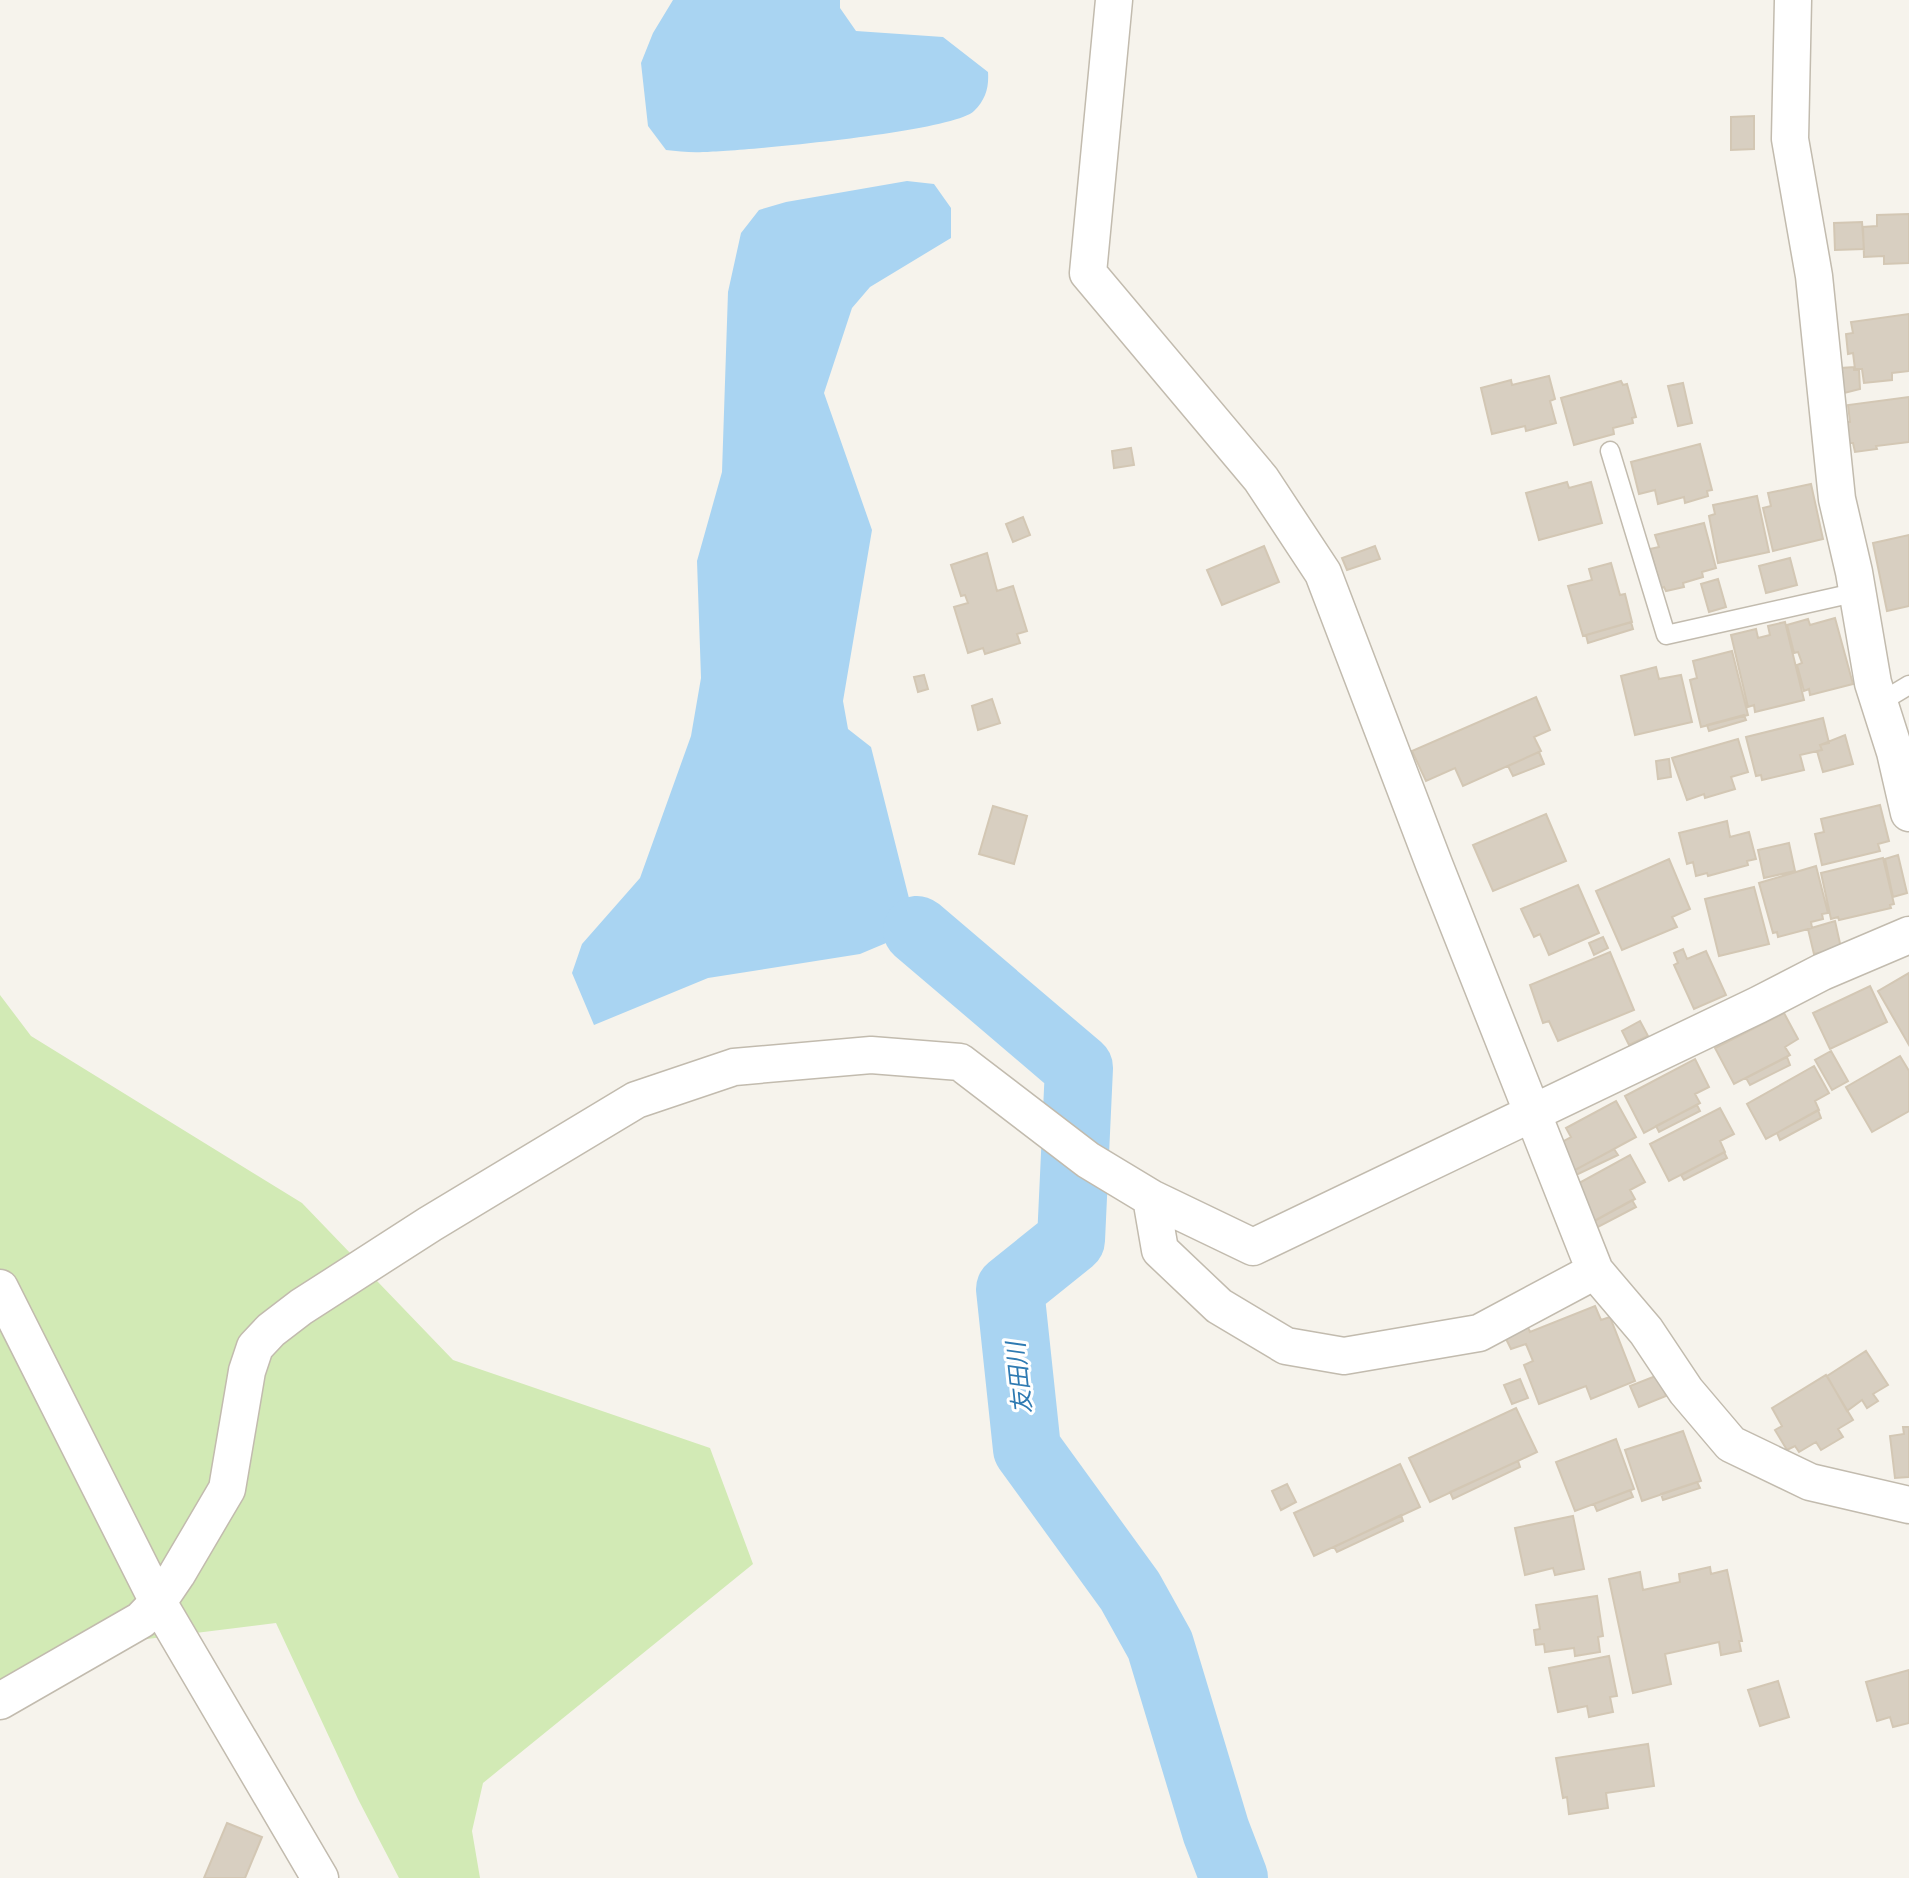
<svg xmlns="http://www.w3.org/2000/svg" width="1909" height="1878" font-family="'Varela Round','Noto Sans JP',sans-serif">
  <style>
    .green { fill: #d2eab5 }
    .water { fill: #a9d4f2 }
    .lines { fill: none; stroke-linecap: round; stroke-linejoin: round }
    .river { stroke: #a9d4f2; stroke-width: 68 }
    .building { fill: #d8cfc1; stroke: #d3c7b4; stroke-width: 2 }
    .lane-casing { stroke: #c2bbae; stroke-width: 21 }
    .street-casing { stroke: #c2bbae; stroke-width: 39 }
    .lane { stroke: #fff; stroke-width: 18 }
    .street { stroke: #fff; stroke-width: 36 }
    .labels { text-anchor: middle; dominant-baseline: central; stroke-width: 6; stroke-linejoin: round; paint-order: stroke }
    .water-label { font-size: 24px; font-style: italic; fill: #2e7ab2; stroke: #fff }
  </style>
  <rect width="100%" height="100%" fill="#f6f3ec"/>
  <path class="green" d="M0 995 31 1036 302 1203 453 1360 710 1448 753 1564 483 1783 472 1831 480 1878H399L358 1799 276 1623 139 1640 0 1706Z"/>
  <path class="water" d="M673 0H840V8L856 31 943 37 988 72C989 87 986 99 974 111 953 132 743 151 703 152 691 153 678 151 666 150L648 126 641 63 653 33Z
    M907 181 934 184 951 208V238L870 287 852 308 824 393 872 530 843 701 848 729 871 747 917 930 860 954 708 978 594 1025 572 973 582 944 640 878 691 736 701 678 697 561 722 472 728 292 741 233 759 210 786 202Z"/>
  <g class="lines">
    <path class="river" d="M917 930 1079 1068 1071 1240 1010 1289 1027 1449 1130 1591 1160 1645 1216 1831 1234 1878"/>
  </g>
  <path class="building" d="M1754 116V149L1731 150V117Z
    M1909 214V263L1884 264V256L1864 257 1863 227 1877 226V215Z
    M1862 222 1864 249 1835 250 1834 223Z
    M1909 314V371L1892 373V380L1864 383 1862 369H1855L1853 353 1848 354 1846 334 1853 333 1851 322Z
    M1854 367V370H1859L1860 389 1844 393 1841 368Z
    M1549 376 1555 399 1550 401 1556 423 1526 431 1525 426 1492 434 1481 388 1511 380 1512 385Z
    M1621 381 1623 385 1627 384 1636 417 1632 418 1633 423 1613 428 1614 434 1574 445 1561 398Z
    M1683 383 1692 423 1678 426 1668 386Z
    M1909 397V442L1876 446 1877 449 1855 452 1853 443H1849L1846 422H1850L1848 405Z
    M1700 444 1712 490 1707 491 1708 496 1685 503 1684 497 1658 504 1655 490 1639 494 1631 462Z
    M1131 448 1134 465 1114 468 1112 451Z
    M1567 482 1569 488 1591 482 1602 523 1539 540 1526 493Z
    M1811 484 1823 539 1773 551 1763 508 1771 506 1768 493Z
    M1757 496 1769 552 1718 563 1709 516 1715 514 1713 505Z
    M1023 517 1030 535 1013 542 1006 524Z
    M1704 523 1716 568 1702 572 1703 577 1683 583 1684 587 1666 591 1664 587 1661 588 1650 549 1659 547 1655 535Z
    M1909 535V606L1887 611 1873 543Z
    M1264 546 1279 582 1222 605 1207 570Z
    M1375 546 1380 559 1347 570 1342 558Z
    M987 553 997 591 1013 586 1027 631 1017 634 1020 643 985 654 983 648 968 653 954 607 968 603 965 595 961 596 951 565Z
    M1790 558 1797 585 1766 593 1759 566Z
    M1611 563 1620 595 1625 594 1632 622 1583 636 1568 586 1592 580 1589 569Z
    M1718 579 1726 607 1709 612 1701 584Z
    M1835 618 1853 684 1810 695 1809 689 1804 691 1797 665 1802 663 1798 652 1794 653 1787 625 1808 619 1810 625Z
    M1631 622 1633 629 1588 643 1586 635Z
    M1785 622 1804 700 1755 712 1754 705 1748 707 1731 635 1756 629 1758 638 1770 635 1768 626Z
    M1732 651 1748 715 1701 727 1690 680 1697 678 1693 661Z
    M1656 667 1659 679 1681 675 1692 722 1635 735 1621 676Z
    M924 675 928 689 918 692 914 677Z
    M1536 697 1550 730 1534 737 1541 751 1463 786 1455 768 1426 781 1412 751Z
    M992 699 1000 723 978 730 972 706Z
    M1744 715 1746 720 1709 731 1707 725Z
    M1823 718 1829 743 1820 745 1822 750 1800 755 1804 770 1762 780 1761 775 1756 776 1746 737Z
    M1845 735 1853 764 1823 772 1817 751 1822 750 1820 745Z
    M1738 739 1748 772 1731 777 1735 789 1705 798 1704 794 1687 800 1672 758Z
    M1539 752 1544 764 1513 776 1508 766Z
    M1669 759 1671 777 1658 779 1656 761Z
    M1880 805 1889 841 1878 844 1880 851 1822 865 1815 834 1824 832 1821 819Z
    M993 806 1027 816 1014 864 979 854Z
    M1546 814 1566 861 1493 891 1473 845Z
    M1727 821 1730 837 1749 832 1756 859 1747 861 1748 865 1708 876 1707 873 1696 876 1693 862 1687 864 1679 833Z
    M1789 843 1795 871 1764 878 1758 850Z
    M1898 855 1907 893 1893 897 1885 859Z
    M1883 858 1894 904 1890 905 1891 908 1839 920 1838 917 1831 919 1821 873Z
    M1669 859 1690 909 1672 917 1677 927 1622 950 1596 891Z
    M1816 866 1828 913 1822 914 1823 919 1811 922 1812 928 1778 937 1777 932 1773 933 1759 883Z
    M1578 885 1599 933 1549 955 1540 934 1534 937 1521 909Z
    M1754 887 1769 944 1719 956 1705 899Z
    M1835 921 1841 948 1814 954 1808 929Z
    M1603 937 1608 948 1594 955 1589 943Z
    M1683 949 1687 959 1706 951 1726 995 1694 1009 1674 965 1678 963 1674 953Z
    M1610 952 1634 1010 1558 1041 1549 1021 1543 1023 1530 985Z
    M1909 973V1045L1878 991Z
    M1870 986 1887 1022 1830 1049 1813 1013Z
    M1784 1013 1798 1039 1785 1047 1790 1055 1734 1084 1715 1048Z
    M1640 1021 1648 1036 1629 1045 1622 1031Z
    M1831 1051 1848 1081 1832 1090 1815 1060Z
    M1900 1056 1909 1071V1111L1872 1132 1846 1087Z
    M1787 1057 1790 1065 1750 1085 1746 1078Z
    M1695 1059 1709 1087 1695 1094 1700 1103 1644 1133 1625 1096Z
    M1814 1066 1829 1093 1815 1101 1819 1110 1766 1139 1747 1104Z
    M1616 1101 1636 1137 1568 1174 1553 1147 1571 1137 1566 1128Z
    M1697 1105 1700 1111 1659 1132 1656 1126Z
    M1720 1108 1734 1134 1720 1141 1725 1152 1669 1181 1650 1144Z
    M1818 1110 1821 1118 1780 1140 1777 1133Z
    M1614 1149 1618 1155 1576 1175 1573 1171Z
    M1724 1152 1727 1158 1684 1180 1681 1175Z
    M1630 1155 1645 1182 1630 1190 1635 1199 1580 1229 1561 1193Z
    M1632 1200 1636 1207 1596 1228 1592 1222Z
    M1595 1306 1601 1320 1610 1317 1635 1381 1591 1399 1586 1386 1539 1404 1524 1365 1533 1361 1526 1344 1511 1349 1504 1335 1526 1323 1530 1332Z
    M1866 1351 1888 1385 1873 1394 1878 1401 1867 1408 1862 1400 1847 1411 1827 1376Z
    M1658 1375 1666 1396 1639 1407 1630 1386Z
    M1826 1375 1853 1420 1838 1429 1843 1437 1821 1450 1816 1442 1799 1452 1795 1446 1787 1450 1775 1430 1782 1426 1772 1408Z
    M1520 1379 1528 1398 1512 1404 1504 1385Z
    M1516 1408 1537 1452 1430 1502 1409 1458Z
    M1903 1427H1909V1477L1895 1478 1890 1436 1904 1434Z
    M1683 1431 1701 1481 1642 1501 1625 1450Z
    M1616 1439 1634 1489 1575 1511 1556 1462Z
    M1518 1461 1520 1467 1453 1499 1450 1492Z
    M1400 1464 1420 1507 1314 1556 1294 1513Z
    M1697 1482 1700 1488 1663 1500 1661 1494Z
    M1287 1484 1296 1502 1281 1510 1272 1491Z
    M1630 1490 1633 1497 1597 1511 1594 1504Z
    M1401 1515 1403 1521 1337 1552 1334 1547Z
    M1573 1516 1584 1569 1555 1575 1553 1568 1525 1575 1515 1528Z
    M1710 1567 1711 1574 1727 1570 1742 1641H1739L1741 1651 1721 1655 1719 1642 1665 1654 1671 1684 1633 1693 1609 1579 1640 1572 1643 1590 1680 1582 1679 1574Z
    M1597 1596 1603 1636 1598 1637 1600 1652 1575 1656 1574 1648 1545 1652 1544 1644 1536 1645 1534 1630 1540 1629 1536 1605Z
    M1609 1656 1617 1696 1610 1697 1613 1712 1589 1717 1587 1706 1558 1712 1549 1668Z
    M1909 1670V1723L1893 1727 1890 1717 1877 1721 1866 1682Z
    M1778 1681 1789 1717 1760 1726 1748 1690Z
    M1648 1744 1654 1786 1606 1793 1608 1808 1569 1814 1567 1797 1563 1798 1556 1758Z
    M227 1823 262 1837 245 1878H204Z"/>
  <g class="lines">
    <defs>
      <path id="lane" d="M1610 451 1666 635 1858 592
        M1879 703 1909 685"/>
      <path id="street" d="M1114 0 1088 273 1261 479 1323 573 1434 864 1595 1271 1646 1331 1686 1391 1731 1444 1810 1482 1909 1505
        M1793 0 1790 139 1814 276 1837 499 1854 572 1873 683 1895 752 1909 813
        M1151 1198 1160 1250 1219 1306 1286 1346 1344 1356 1479 1333 1595 1271
        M0 1288 158 1602 320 1878
        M0 1701 141 1620 158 1602 177 1574 227 1489 247 1371 255 1347 271 1330 301 1307 430 1224 636 1100 734 1067 871 1055 960 1062 1088 1160 1151 1198 1253 1247 1758 1005 1822 972 1909 935"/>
    </defs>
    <use href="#lane" class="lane-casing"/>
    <use href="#street" class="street-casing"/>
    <use href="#lane" class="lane"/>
    <use href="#street" class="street"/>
  </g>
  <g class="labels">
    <g class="water-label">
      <text transform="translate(1020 1378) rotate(-96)">友田川</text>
    </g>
  </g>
</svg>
